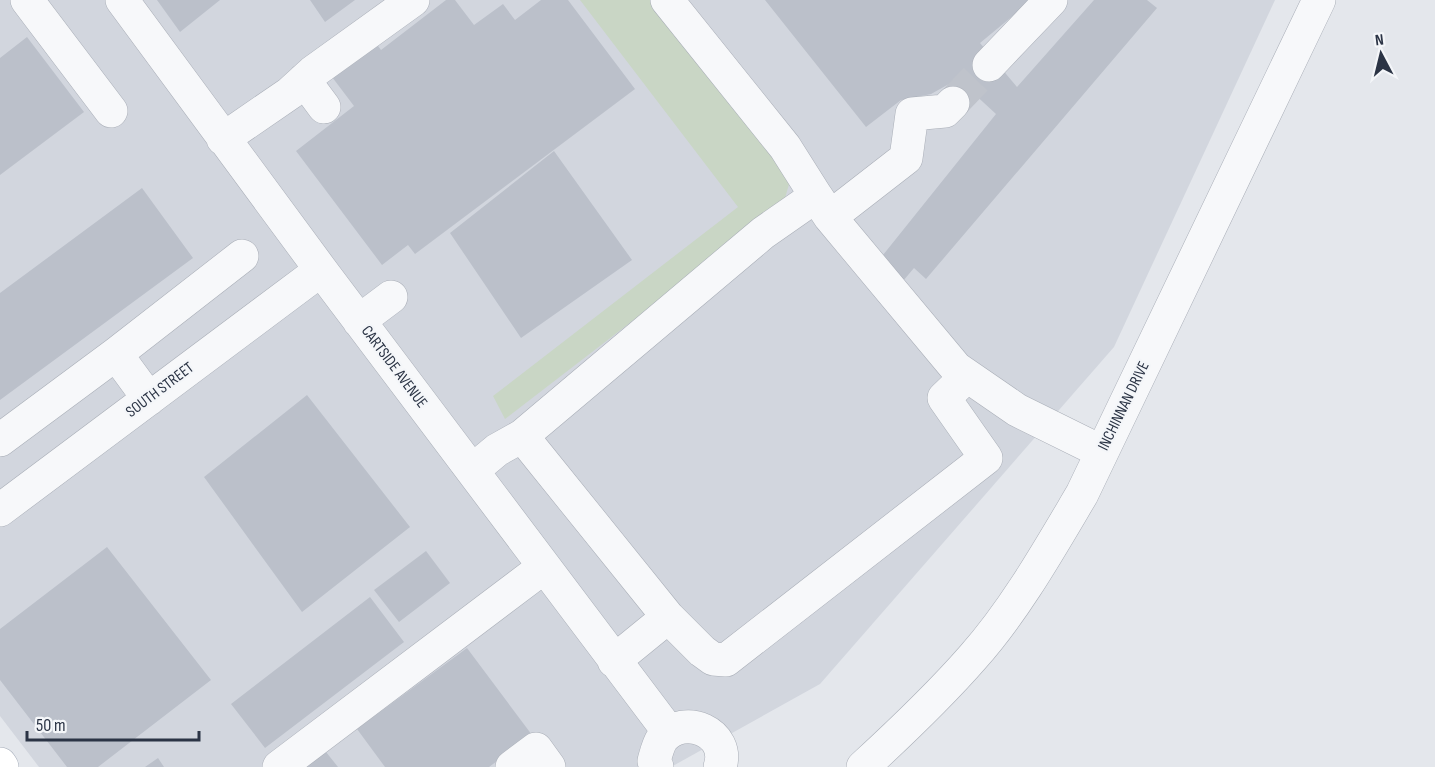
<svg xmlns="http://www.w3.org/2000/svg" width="1435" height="767" font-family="'Sofia Sans Condensed',sans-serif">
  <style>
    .built { fill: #d2d6de }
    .green { fill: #c9d6c5 }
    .building { fill: #bbc0ca }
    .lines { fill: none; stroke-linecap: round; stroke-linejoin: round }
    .minor-tunnel { stroke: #bfc3cb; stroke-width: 33; stroke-dasharray: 33 16; stroke-linecap: butt }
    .minor-casing { stroke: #a9aeb7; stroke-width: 34 }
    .major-casing { stroke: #a3abb8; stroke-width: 34 }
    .minor { stroke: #f7f8fa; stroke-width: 33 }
    .major { stroke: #fff; stroke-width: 33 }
    .labels { text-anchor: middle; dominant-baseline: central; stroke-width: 4.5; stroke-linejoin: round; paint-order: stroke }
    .street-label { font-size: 16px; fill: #2b3445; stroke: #f4f6f9 }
  </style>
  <rect width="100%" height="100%" fill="#e4e7ec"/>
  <path class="built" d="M0 0H1275L1114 347 820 684 671 767H39L0 716Z"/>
  <path class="green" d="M580 0H653L792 174 783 205 505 419 493 396 738 207Z"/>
  <path class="building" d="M157 0H220L180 32Z
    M310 0H355L325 22Z
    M446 0H455L474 25 503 4 515 20 541 0H568L635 89 415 254 408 245 382 265 296 151 354 106 329 73 373 39 381 50Z
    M765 0H1032L980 43 1017 87 1094 0H1147L1157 8 926 279 914 268 903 281 879 260 996 114 958 79 931 94 901 100 866 127Z
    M27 37 84 112 0 175V58Z
    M554 151 632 260 521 338 450 233Z
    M142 188 193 258 0 400V293Z
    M307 395 410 527 302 612 204 477Z
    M107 547 211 680 98 767H67L0 680V629Z
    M426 551 450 583 399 622 374 590Z
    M370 597 404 642 265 748 231 704Z
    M467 648 532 735 489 767H385L357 729Z
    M326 752 338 767H306Z
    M158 758 164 767H145Z"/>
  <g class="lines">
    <path class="minor-tunnel" d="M953 103 989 65"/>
    <defs>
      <path id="minor" d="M27 0 111 111
        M122 0 321 270 669 732
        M667 0 785 147 816 196
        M989 65 1051 0
        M304 80 324 107
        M223 139 290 93 313 72 413 0
        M830 217 906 158 912 114 945 111 953 103
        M359 321 391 297
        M149 399 116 354 242 256
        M522 436 668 617 614 661
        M0 440 116 354
        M473 470 497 450 522 436 763 233 816 196 830 217 956 368 1017 410 1102 452
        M0 510 321 270
        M668 617 702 651 713 659 726 660 986 458 944 398 967 376
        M279 767 544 567
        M512 767 536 749 549 767
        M657 767 654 761C656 754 658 745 662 739 684 712 731 733 720 767
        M863 767C901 732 939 696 973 657 1015 610 1050 548 1082 494L1319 0"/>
      <path id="major" d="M0 764 2 767"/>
    </defs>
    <use href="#minor" class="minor-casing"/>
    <use href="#major" class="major-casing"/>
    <use href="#minor" class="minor"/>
    <use href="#major" class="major"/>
  </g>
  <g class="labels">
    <g class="street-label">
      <text transform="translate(394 367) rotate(53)">CARTSIDE AVENUE</text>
      <text transform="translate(160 390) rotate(-37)">SOUTH STREET</text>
      <text transform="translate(1124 406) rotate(-64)">INCHINNAN DRIVE</text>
    </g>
  </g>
  <g transform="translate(1381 54) rotate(353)" stroke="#f4f6f9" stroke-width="4.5" paint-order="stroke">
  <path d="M0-4.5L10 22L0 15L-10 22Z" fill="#2b3445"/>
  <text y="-9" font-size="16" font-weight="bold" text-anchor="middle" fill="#2b3445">N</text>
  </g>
  <path d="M27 731v9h172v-9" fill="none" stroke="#2b3445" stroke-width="3"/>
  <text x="36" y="731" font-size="18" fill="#2b3445" stroke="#f4f6f9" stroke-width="4.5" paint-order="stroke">50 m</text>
</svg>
